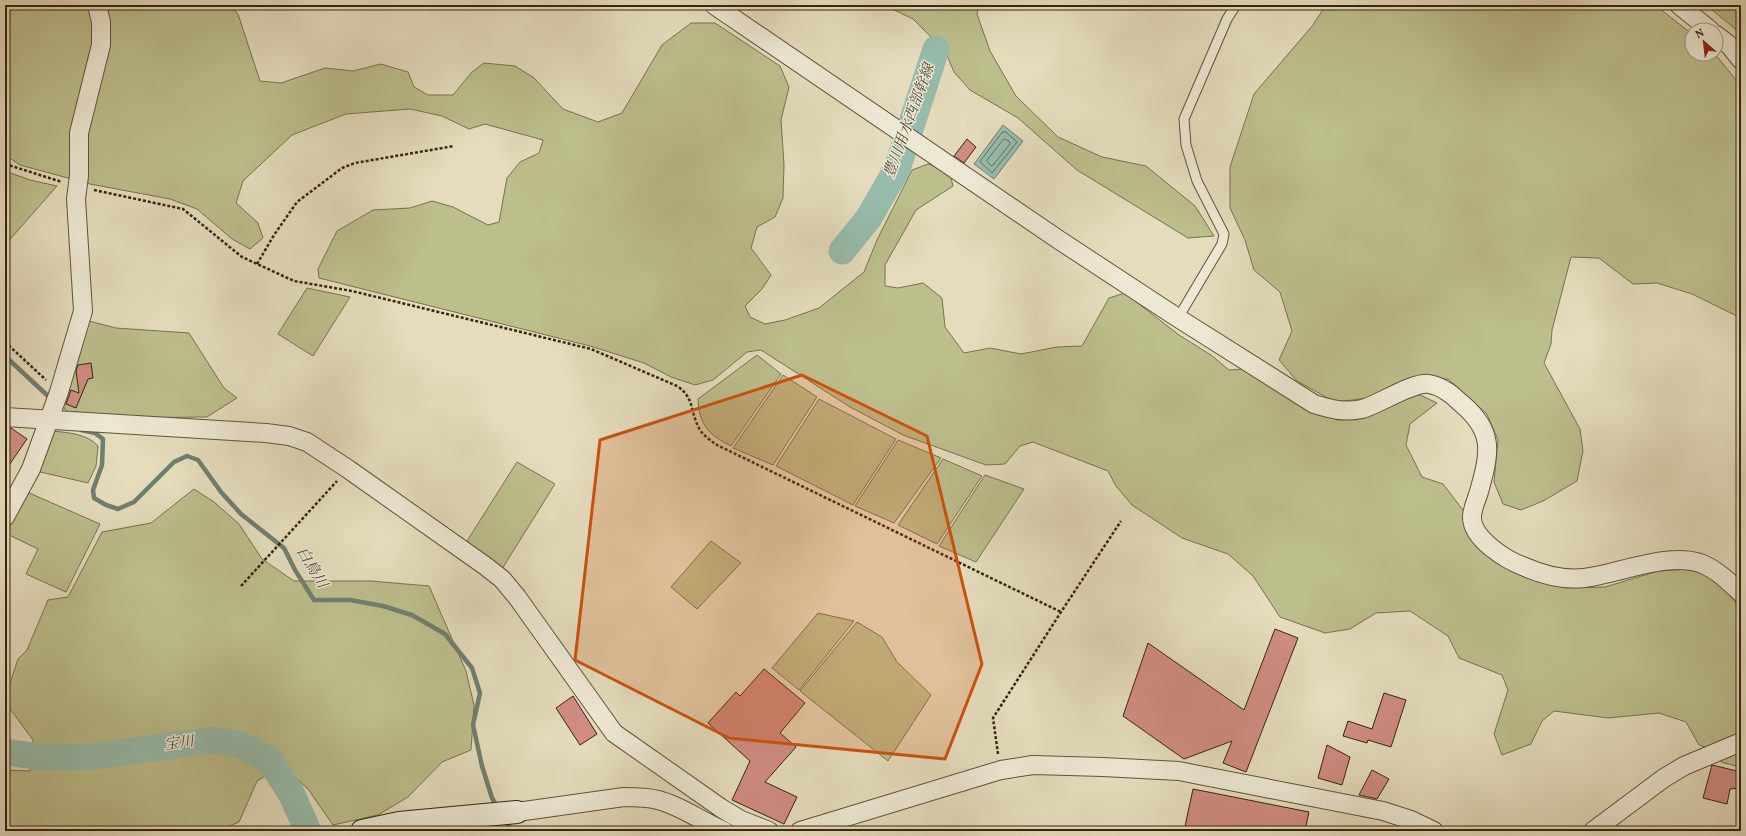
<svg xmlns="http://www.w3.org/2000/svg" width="1746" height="836" font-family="Vollkorn,'Noto Serif JP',serif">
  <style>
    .green { fill: #bcbe8c; stroke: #79714e }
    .water { fill: #97bcac; stroke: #707f6e }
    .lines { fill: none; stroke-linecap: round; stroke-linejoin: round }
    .shore { stroke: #66705e; stroke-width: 1 }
    .stream { stroke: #707f6e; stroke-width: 4.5 }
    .river { stroke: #97bcac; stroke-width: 27 }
    .building { fill: #d08c83; stroke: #362410 }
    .lane-casing { stroke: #62523b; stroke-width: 11 }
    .street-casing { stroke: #62523b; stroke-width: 20 }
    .secondary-casing { stroke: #362410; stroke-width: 24 }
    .path { stroke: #362410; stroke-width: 2.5; stroke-dasharray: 3 2; stroke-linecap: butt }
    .lane { stroke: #ede8d4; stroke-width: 9 }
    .street { stroke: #ede8d4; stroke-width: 18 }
    .secondary { stroke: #ede8d4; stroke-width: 22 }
    .marked { fill: #cd510d; fill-opacity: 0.2; stroke: #cd510d; stroke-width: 3; stroke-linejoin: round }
    .labels { text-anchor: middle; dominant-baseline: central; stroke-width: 3; stroke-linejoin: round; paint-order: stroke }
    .water-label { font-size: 15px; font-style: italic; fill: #4e4a37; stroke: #ede8d4 }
  </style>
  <rect width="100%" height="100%" fill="#e4dcbd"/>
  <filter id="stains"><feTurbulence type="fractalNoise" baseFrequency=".005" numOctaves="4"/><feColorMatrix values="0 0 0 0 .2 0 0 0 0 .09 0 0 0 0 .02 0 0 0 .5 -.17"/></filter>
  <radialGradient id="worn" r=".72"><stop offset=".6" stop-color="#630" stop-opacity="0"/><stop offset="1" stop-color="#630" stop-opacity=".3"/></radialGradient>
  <path class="green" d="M5 5H230L238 14 260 81 281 83 325 68 353 71 381 64 408 72 414 87 428 95H453L472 72 484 63 515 66 534 78 563 109 598 122 622 113 662 45 691 23H715L780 66 789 87 781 120 784 165 783 198 775 217 757 227 751 248 771 275 762 289 745 306 750 317 765 324 785 320 819 308 864 272 877 240 912 170 928 164 949 170 953 186 916 210 885 265V286L898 288 923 283 942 298 945 327 964 353 990 348 1021 354 1057 347 1082 346 1109 298 1125 293 1179 335 1211 355 1229 370 1248 369 1294 398 1337 420 1365 418 1402 398 1420 395 1437 403 1410 424 1406 445 1422 477 1443 484 1463 510 1470 531 1485 554 1526 577 1565 588 1605 587 1658 571 1690 569 1717 580 1741 609V738L1708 748 1699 745 1686 722 1659 713 1608 718 1554 711 1542 721 1531 744 1502 755 1494 734 1508 690 1502 675 1459 658 1448 636 1410 611 1376 613 1350 629 1325 633 1280 617 1253 576 1228 554 1182 538 1132 505 1116 486 1108 471 1033 442 1020 446 1005 464 986 465 903 435 850 407 761 350 747 352 713 380 695 385 671 377 644 363 590 346 319 278 318 269 337 231 373 210 410 208 432 201 453 207 488 225 499 222 507 178 520 162 539 153 543 140 485 124 469 129 442 116 410 109 346 114 292 135 243 181 236 203 258 223 263 238 250 249 232 239 197 209 170 199 90 184 20 165 5 155Z
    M884 5H978L977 14 990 51 1016 96 1058 137 1102 157 1146 166 1195 206 1214 236 1188 238 1077 170 1018 118 970 90 954 72 945 51 913 19Z
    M1326 5H1655L1692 34V54H1715L1741 86V318L1692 294 1657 283 1633 284 1599 258 1571 257 1552 330 1551 344 1544 363 1580 429 1583 451 1577 481 1543 501 1521 510 1503 504 1494 482 1498 440 1487 414 1448 379 1420 378 1370 398 1335 402 1297 381 1279 360 1292 331 1280 292 1254 270 1245 240 1230 208V167L1254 94 1313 25Z
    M1706 5H1741V34L1739 32Z
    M5 171 30 180 57 186 5 245Z
    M307 288 350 297 313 356 278 334Z
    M89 321 116 328 189 333 224 388 237 398 207 417 85 418 67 413 60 400Z
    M757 355 781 374 731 446C709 435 699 425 698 399Z
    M783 375 817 397 773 465 733 448Z
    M819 399 896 439 853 505 776 466Z
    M54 431C70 433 87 434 98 446L96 466 88 483 36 471Z
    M898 440 941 458 894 523 855 506Z
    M943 459 982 476 937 544 898 525Z
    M517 462 555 484 502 569 467 541Z
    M985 475 1024 489 976 562 939 546Z
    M194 489 214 502 239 524 262 559 294 581H371L429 586 466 671 474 705 471 750 442 762 408 797 378 815 333 825 308 789 282 766 257 781 239 822 217 831H179L157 827 124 831H5V770L30 771 33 740 5 702V698L18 659 27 650 48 600 68 597 102 532 151 523Z
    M27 492 100 524 66 592 26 574 38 549 5 533V529Z
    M711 541 741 563 697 609 671 587Z
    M818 613 854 621 799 690 772 668Z
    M857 622 882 637 897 662 931 695 888 761 800 691Z
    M1741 747V767L1724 763 1720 761V758Z"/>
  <path class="water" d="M1003 125 1023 141 994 179 974 164Z"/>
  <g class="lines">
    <path class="shore" d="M1003 132H1006L1017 142 992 173 980 162Z
      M1004 139 1009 141 1010 144 993 165 991 166 987 161Z"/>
    <path class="stream" d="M5 356 49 397
      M81 430 95 433 103 439 102 465 93 490 94 498 106 505 118 509 134 502 174 462 187 456 198 460 221 492 241 514 284 548 295 570 314 600H350L383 606 412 615 445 634 472 668 480 693 473 725 482 766 492 798 498 808
      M505 820 512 831"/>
    <path class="river" d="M842 251 868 219 897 169 936 49
      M5 752 41 757H89L212 740 237 744 256 752 271 762 292 795 308 831"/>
  </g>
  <path class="building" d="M967 139 976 147 964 163 954 156Z
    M91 363 93 378 88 379 76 408 66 404 71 390 79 393 76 371 78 365Z
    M5 428H11L27 439 5 471Z
    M1275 629 1298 638 1246 772 1223 763 1232 741 1184 759 1123 716 1148 643 1244 710Z
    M764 669 805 703 780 733 796 747 765 782 797 797 784 824 732 800 750 761 708 723 736 692 740 696Z
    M1384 693 1406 700 1391 747 1368 740 1367 743 1343 736 1348 721 1372 729Z
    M573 696 597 734 580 745 556 708Z
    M1327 745 1350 757 1342 785 1318 778Z
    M1712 765 1741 772V788L1730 789 1727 804 1703 798Z
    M1372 770 1389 779 1377 799 1359 795Z
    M1193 789 1309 812 1305 831H1184Z"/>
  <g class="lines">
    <defs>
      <path id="lane" d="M1178 318 1222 244 1224 234 1197 181 1186 145 1184 119 1227 19 1236 5"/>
      <path id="street" d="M714 5 1059 240 1178 318 1314 404C1330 409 1344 413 1362 409 1378 405 1414 381 1429 384 1434 385 1442 388 1446 391 1452 394 1457 400 1462 404 1494 431 1490 452 1480 488 1478 497 1472 508 1472 517 1472 539 1506 560 1525 567 1543 575 1564 580 1584 578 1618 574 1667 552 1700 563 1716 569 1728 581 1741 593
        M1679 5 1710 30
        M1716 35 1729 45 1741 60
        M5 417 266 433 289 436 307 442 348 469 484 565 502 579 517 597 614 733 721 808 741 820 769 831
        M5 517 31 469 59 392 83 311 76 199 79 176V133L101 45V22L97 5
        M517 812 624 797C636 797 647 797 658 800 682 806 702 822 724 831
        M800 831 1001 770 1033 765 1103 767 1179 771 1194 774 1383 811 1411 820 1434 831
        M1593 831 1664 778 1684 766 1741 742"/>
      <path id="secondary" d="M362 831 399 823 517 812"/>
    </defs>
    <use href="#lane" class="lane-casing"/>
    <use href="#street" class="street-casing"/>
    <use href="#secondary" class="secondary-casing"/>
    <path class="path" d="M5 164 62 182
      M94 190 183 209 242 257 294 281 352 291 591 349 677 386C694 397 690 410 698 426 701 434 709 439 715 444L1061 612
      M257 264 274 235 297 202 342 168 355 163 454 146
      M5 342 46 380
      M241 586 337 481
      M998 754 993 718 1061 612 1121 521"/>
    <use href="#lane" class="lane"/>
    <use href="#street" class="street"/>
    <use href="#secondary" class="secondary"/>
  </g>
  <path class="marked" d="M802 375 927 436 982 664 945 759 729 738 575 660 600 440Z"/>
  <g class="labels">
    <g class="water-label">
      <text transform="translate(910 121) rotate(-70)">豊川用水西部幹線</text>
      <text transform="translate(311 568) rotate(59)">白鳥川</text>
      <text transform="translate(179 744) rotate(-8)">宝川</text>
    </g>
  </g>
  <rect width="1746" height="836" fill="none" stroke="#e4dcbd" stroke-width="20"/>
  <rect x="6" y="6" width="1734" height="824" fill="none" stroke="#362410" stroke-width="2"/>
  <rect x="10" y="10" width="1726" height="816" fill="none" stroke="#362410"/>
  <g transform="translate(1704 42) rotate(332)"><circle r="19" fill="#ede8d4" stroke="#a49a86"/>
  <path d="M0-3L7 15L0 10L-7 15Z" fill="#8f2418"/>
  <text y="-6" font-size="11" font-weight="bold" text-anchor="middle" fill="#362410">N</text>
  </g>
  <rect width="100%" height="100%" filter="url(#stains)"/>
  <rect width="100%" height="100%" fill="url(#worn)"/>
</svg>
